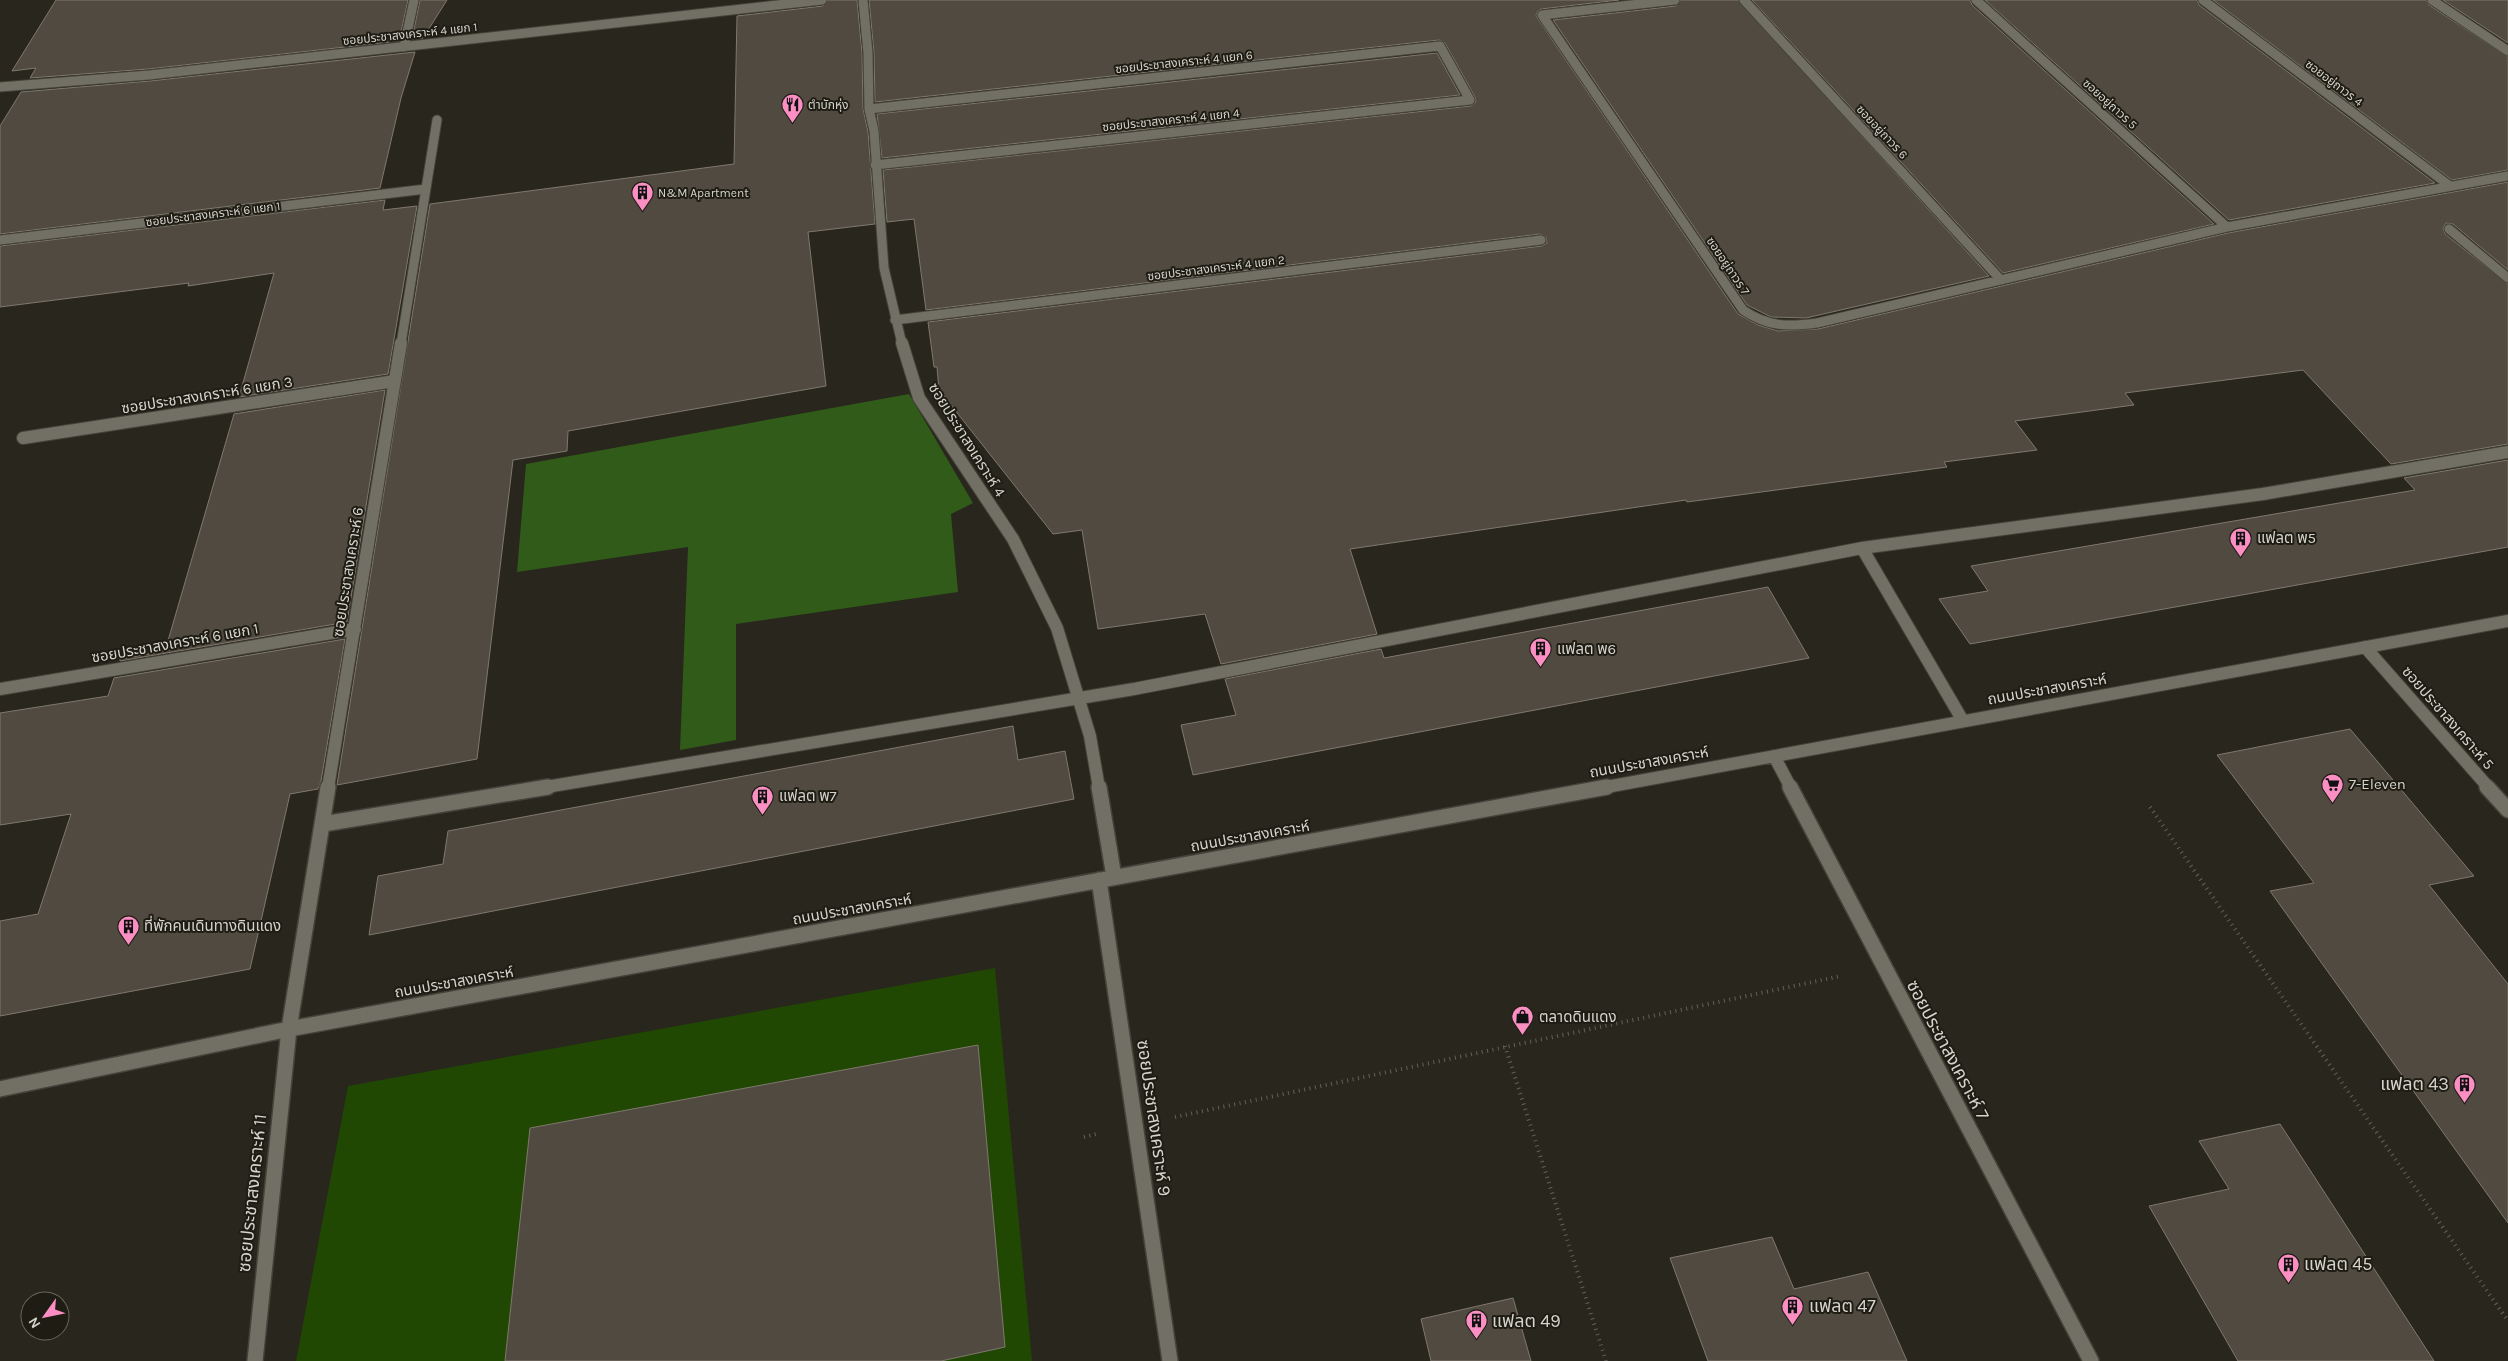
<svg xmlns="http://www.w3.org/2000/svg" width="2508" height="1361" font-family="Karla,'Noto Sans Thai',sans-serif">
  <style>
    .green { fill: #204803 }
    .forest { fill: #315b18 }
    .building { fill: #514a41; stroke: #80786e }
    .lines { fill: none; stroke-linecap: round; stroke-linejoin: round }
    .minor-far2-casing { stroke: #44423a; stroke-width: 11 }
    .minor-far1-casing { stroke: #44423a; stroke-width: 14 }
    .minor-casing { stroke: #44423a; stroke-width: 18 }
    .path { stroke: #63625a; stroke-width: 4; stroke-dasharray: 1 4.5; stroke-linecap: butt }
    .minor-far2 { stroke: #727064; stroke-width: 9 }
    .minor-far1 { stroke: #727064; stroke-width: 12 }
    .minor { stroke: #727064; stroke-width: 15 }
    .labels { text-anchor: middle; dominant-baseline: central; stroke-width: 4; stroke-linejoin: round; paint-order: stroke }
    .far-street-label { font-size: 12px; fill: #d4d3cd; stroke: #1f1d13 }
    .far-poi-label { font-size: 12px; fill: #d4d3cd; stroke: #1f1d13; text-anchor: start }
    .street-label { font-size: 15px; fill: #d4d3cd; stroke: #1f1d13 }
    .poi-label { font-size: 15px; fill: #d4d3cd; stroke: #1f1d13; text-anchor: start }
    .near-street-label { font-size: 18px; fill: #d4d3cd; stroke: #1f1d13 }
    .near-poi-label { font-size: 18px; fill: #d4d3cd; stroke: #1f1d13; text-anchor: start }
  </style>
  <rect width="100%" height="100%" fill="#28261d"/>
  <path class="green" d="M995 968 1032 1361H296L348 1086Z"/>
  <path class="forest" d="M909 394 973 503 951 514 958 592 736 624V740L680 750 688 547 517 572 526 464Z"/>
  <path class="building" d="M56 0H408L399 41 148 69 30 78 36 68 12 71Z
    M420 0H447L423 38 412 39Z
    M828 0H857L862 53 863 109 868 132 875 224 808 232 826 386 568 431 567 451 513 460 477 759 337 785 430 204 734 164 737 16 823 6Z
    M869 0H1619L1541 9 1537 12 1536 16 1738 314 1758 325 1778 331 1818 329 2228 233 2508 182V270L2453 224 2446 223 2443 228 2445 234 2508 284V444L2391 464 2303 370 2125 393 2134 405 2015 421 2037 450 1944 462 1947 467 1687 502 1686 500 1350 549 1377 634 1221 664 1205 614 1098 629 1082 530 1053 534 939 390 937 367H934L928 322 1542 246 1547 243 1546 237 1540 234 926 310 914 219 887 222 883 170 1471 106 1476 102 1475 97 1445 43 1439 40 875 102 874 53Z
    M1681 0H1738L1989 276 1806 318 1771 317 1747 305 1553 20 1676 6Z
    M1752 0H1970L1972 5 2214 224 2003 273Z
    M1985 0H2197L2199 5 2435 183 2229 220Z
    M2213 0H2426L2429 5 2508 57V170L2452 180Z
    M2443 0H2508V43Z
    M415 52 401 98 380 188 0 234V126L21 92 150 81Z
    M1437 53 1460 95 882 158 877 114Z
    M385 200 383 210 417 206 388 374 239 397 274 273 188 286 189 283 0 307V246Z
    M385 390 347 622 120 661V659L165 651 234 414Z
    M2508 460V547L1970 644 1939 599 1988 591 1971 566 2415 490 2404 478Z
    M1768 587 1809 658 1193 775 1181 725 1236 715 1225 679 1381 649 1384 658Z
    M345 639 321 781 318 789 290 794 250 969 0 1016V921L38 914 71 814 0 825V713L108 696 114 678Z
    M1013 726 1018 760 1065 751 1074 799 369 935 378 876 443 864 448 831Z
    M2350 729 2474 876 2429 885 2508 984V1223L2270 891 2314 883 2217 755Z
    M978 1045 1005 1347 941 1361H505L530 1128Z
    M2280 1124 2434 1361H2238L2149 1206 2229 1189 2199 1141Z
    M1772 1237 1794 1289 1868 1272 1907 1361H1708L1670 1258Z
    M1513 1298 1531 1361H1431L1421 1319Z"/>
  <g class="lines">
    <defs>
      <path id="minor-far2" d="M863 0 868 53 869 109 874 131 884 268 902 344
        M1675 0 1542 15 1743 310C1768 327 1788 327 1817 323L2227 227 2508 176
        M1744 0 2001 280
        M1976 0 2227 227
        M2203 0 2450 186
        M2432 0 2508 51
        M404 47 414 0
        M0 87 149 75 822 0
        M869 109 1440 46 1470 100 875 165
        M2449 229 2508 278
        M0 240 426 189
        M895 320 1541 240
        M401 344 437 120"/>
      <path id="minor-far1" d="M902 343 919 398 1013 539 1057 628 1090 736 1099 788
        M23 438 395 381
        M1862 548 1963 721
        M2365 647 2489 788
        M0 689 355 629
        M1774 756 1791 788
        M328 788 401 343
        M540 788 1134 689 1862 548 2263 494 2508 452
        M1601 788 2508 621"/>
      <path id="minor" d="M1099 787 1114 877
        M1790 787 2091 1361
        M2487 787 2508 810
        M323 824 548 787
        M1099 880 1170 1361
        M0 1089 289 1029 1607 787
        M255 1361 289 1029 328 787"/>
    </defs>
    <use href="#minor-far2" class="minor-far2-casing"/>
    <use href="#minor-far1" class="minor-far1-casing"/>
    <use href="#minor" class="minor-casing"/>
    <path class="path" d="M2150 807 2508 1321
      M1505 1046 1606 1361
      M1175 1117 1841 976
      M1084 1137 1096 1134"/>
    <use href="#minor-far2" class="minor-far2"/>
    <use href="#minor-far1" class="minor-far1"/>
    <use href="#minor" class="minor"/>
  </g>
  <defs>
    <symbol id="restaurant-pin" viewBox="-11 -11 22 30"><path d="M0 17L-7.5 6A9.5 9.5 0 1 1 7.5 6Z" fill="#fb8fc4" stroke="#1f1d13"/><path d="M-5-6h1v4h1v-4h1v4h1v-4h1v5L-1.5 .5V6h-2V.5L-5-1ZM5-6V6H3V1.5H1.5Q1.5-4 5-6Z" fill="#111"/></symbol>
    <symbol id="building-pin" viewBox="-11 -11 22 30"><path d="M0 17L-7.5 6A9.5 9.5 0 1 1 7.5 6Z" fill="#fb8fc4" stroke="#1f1d13"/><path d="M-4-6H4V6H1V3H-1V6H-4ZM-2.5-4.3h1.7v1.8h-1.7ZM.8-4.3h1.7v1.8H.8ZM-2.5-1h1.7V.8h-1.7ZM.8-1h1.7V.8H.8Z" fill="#111"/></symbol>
    <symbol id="supermarket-pin" viewBox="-11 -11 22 30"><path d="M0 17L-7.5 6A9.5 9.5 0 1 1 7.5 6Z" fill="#fb8fc4" stroke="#1f1d13"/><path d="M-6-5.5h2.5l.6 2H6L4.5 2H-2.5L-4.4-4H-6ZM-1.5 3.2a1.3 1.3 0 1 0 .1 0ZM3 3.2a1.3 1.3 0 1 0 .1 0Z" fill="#111"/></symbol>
    <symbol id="shop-pin" viewBox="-11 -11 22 30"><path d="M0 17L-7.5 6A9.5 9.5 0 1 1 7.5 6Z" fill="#fb8fc4" stroke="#1f1d13"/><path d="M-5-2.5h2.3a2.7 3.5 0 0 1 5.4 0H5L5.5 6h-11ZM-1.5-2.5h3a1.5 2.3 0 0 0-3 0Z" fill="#111"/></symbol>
  </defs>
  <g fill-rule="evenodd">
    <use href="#restaurant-pin" x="780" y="92" width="25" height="34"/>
    <use href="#building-pin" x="630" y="180" width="25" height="34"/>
    <use href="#building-pin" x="2228" y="526" width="25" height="34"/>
    <use href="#building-pin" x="1528" y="636" width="25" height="34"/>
    <use href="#supermarket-pin" x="2320" y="772" width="25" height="34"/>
    <use href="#building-pin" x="750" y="784" width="25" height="34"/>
    <use href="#building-pin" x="116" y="914" width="25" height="34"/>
    <use href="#shop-pin" x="1510" y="1004" width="25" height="34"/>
    <use href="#building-pin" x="2452" y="1072" width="25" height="34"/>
    <use href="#building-pin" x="2276" y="1252" width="25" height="34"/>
    <use href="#building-pin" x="1780" y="1294" width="25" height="34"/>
    <use href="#building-pin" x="1464" y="1308" width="25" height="34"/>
  </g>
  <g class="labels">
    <g class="far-street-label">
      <text transform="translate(410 34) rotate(-6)">ซอยประชาสงเคราะห์ 4 แยก 1</text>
      <text transform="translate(1184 62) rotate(-6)">ซอยประชาสงเคราะห์ 4 แยก 6</text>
      <text transform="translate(2334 83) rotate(37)">ซอยอยู่ถาวร 4</text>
      <text transform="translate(2110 104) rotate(42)">ซอยอยู่ถาวร 5</text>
      <text transform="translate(1171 120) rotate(-6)">ซอยประชาสงเคราะห์ 4 แยก 4</text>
      <text transform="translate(1882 132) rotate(47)">ซอยอยู่ถาวร 6</text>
      <text transform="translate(213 214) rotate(-7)">ซอยประชาสงเคราะห์ 6 แยก 1</text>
      <text transform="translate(1728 266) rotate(56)">ซอยอยู่ถาวร 7</text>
      <text transform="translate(1216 268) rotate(-7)">ซอยประชาสงเคราะห์ 4 แยก 2</text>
    </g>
    <g class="far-poi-label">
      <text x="808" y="105">ตำบักหุ่ง</text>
      <text x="658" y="193">N&amp;M Apartment</text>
    </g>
    <g class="street-label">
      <text transform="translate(207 395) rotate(-9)">ซอยประชาสงเคราะห์ 6 แยก 3</text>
      <text transform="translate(967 440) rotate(58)">ซอยประชาสงเคราะห์ 4</text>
      <text transform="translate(348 572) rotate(-81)">ซอยประชาสงเคราะห์ 6</text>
      <text transform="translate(175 643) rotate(-10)">ซอยประชาสงเคราะห์ 6 แยก 1</text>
      <text transform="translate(2047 689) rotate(-10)">ถนนประชาสงเคราะห์</text>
      <text transform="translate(2448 718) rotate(49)">ซอยประชาสงเคราะห์ 5</text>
      <text transform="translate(1649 762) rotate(-10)">ถนนประชาสงเคราะห์</text>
      <text transform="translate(1250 836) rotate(-10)">ถนนประชาสงเคราะห์</text>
      <text transform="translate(852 909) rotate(-10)">ถนนประชาสงเคราะห์</text>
      <text transform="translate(454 982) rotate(-10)">ถนนประชาสงเคราะห์</text>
    </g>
    <g class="poi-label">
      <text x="2257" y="538">แฟลต พ5</text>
      <text x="1557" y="649">แฟลต พ6</text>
      <text x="2349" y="784">7-Eleven</text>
      <text x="779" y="796">แฟลต พ7</text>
      <text x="144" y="926">ที่พักคนเดินทางดินแดง</text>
      <text x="1539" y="1017">ตลาดดินแดง</text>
    </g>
    <g class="near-street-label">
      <text transform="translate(1948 1050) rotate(62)">ซอยประชาสงเคราะห์ 7</text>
      <text transform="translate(1154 1118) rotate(82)">ซอยประชาสงเคราะห์ 9</text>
      <text transform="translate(252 1193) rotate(-84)">ซอยประชาสงเคราะห์ 11</text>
    </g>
    <g class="near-poi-label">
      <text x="2449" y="1084" text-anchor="end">แฟลต 43</text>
      <text x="2304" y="1264">แฟลต 45</text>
      <text x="1809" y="1306">แฟลต 47</text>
      <text x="1492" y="1321">แฟลต 49</text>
    </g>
  </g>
  <g transform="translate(45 1316) rotate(237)"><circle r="24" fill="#1f1d13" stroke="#67665d"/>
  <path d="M0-4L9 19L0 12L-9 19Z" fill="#fb8fc4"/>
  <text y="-8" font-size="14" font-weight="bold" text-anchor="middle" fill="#d4d3cd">N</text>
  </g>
</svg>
